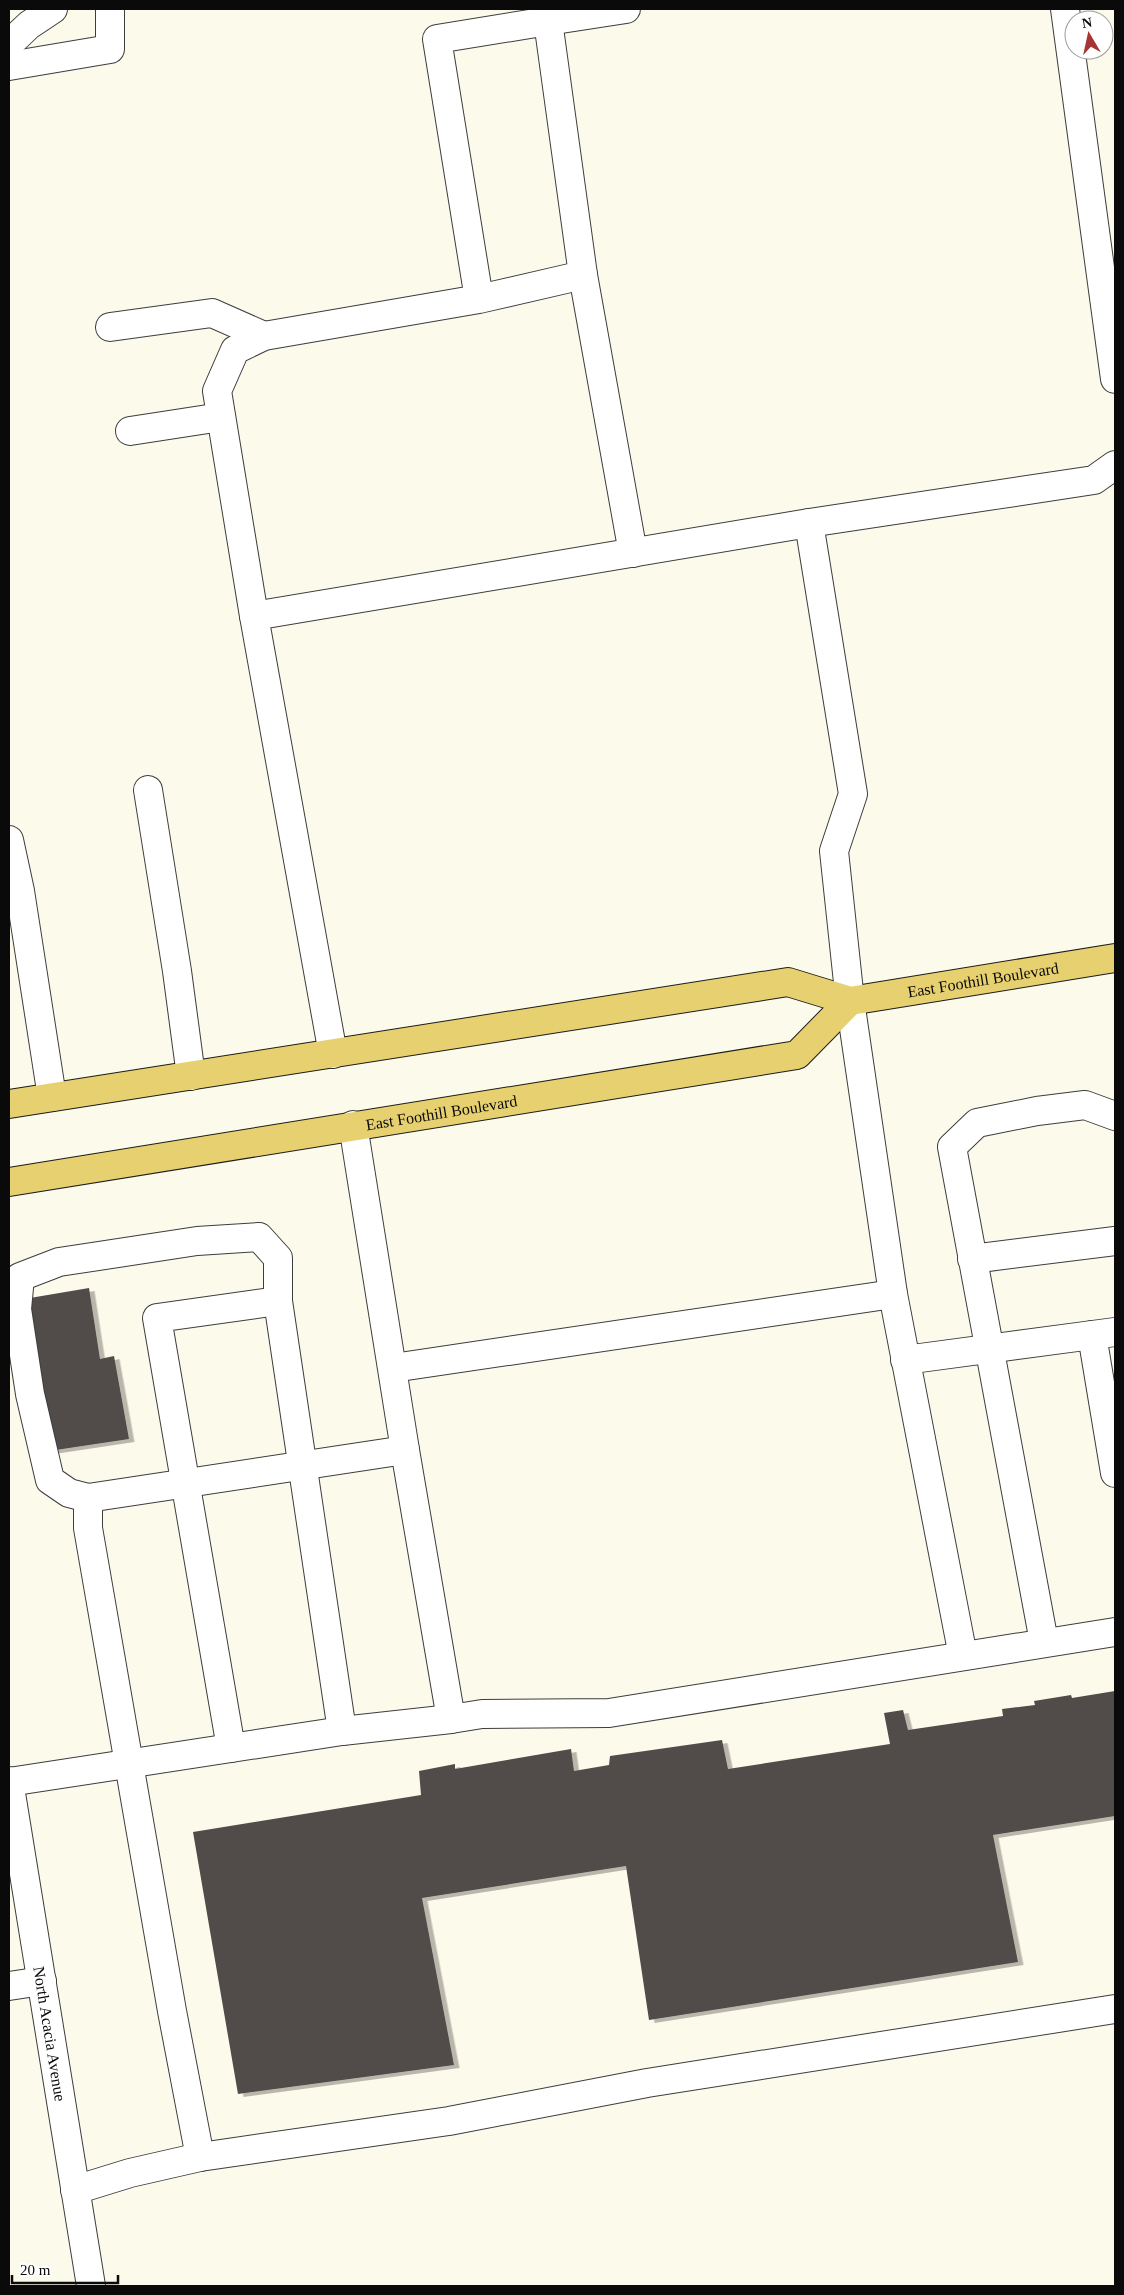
<svg xmlns="http://www.w3.org/2000/svg" width="1124" height="2295" font-family="'Times New Roman',serif">
  <style>
    .building { fill: #514c48; filter: url(#shadow) }
    .lines { fill: none; stroke-linecap: round; stroke-linejoin: round }
    .minor-casing { stroke: #3d3d3d; stroke-width: 30 }
    .major-casing { stroke: #1b1b1b; stroke-width: 30 }
    .minor { stroke: #fff; stroke-width: 28 }
    .major { stroke: #e7d06f; stroke-width: 28 }
    .labels { text-anchor: middle; dominant-baseline: central; stroke-width: 5; stroke-linejoin: round; paint-order: stroke }
    .street-label { font-size: 16px; fill: #0a0a0a; stroke: #fff }
  </style>
  <defs>
    <filter id="shadow"><feDropShadow dx="5.5" dy="3" stdDeviation="0" flood-color="#0004"/></filter>
  </defs>
  <rect width="100%" height="100%" fill="#fcfaea"/>
  <path class="building" d="M89 1288 100 1359 114 1356 129 1439 49 1451 24 1299Z
    M1115 1691V1816L993 1835 1018 1962 649 2020 626 1866 422 1898 454 2065 238 2094 193 1832 421 1795 419 1771 455 1764V1769L571 1749 574 1771 609 1765 610 1756 722 1740 728 1769 890 1744 884 1713 903 1710 908 1730 1003 1716 1002 1709 1035 1705 1034 1701 1071 1695 1072 1698Z"/>
  <g class="lines">
    <defs>
      <g id="minor">
        <path d="M1065 9 1115 379"/>
        <path d="M548 21 626 9"/>
        <path d="M9 44 29 25 53 9"/>
        <path d="M9 66 110 49V9"/>
        <path d="M583 275 633 553"/>
        <path d="M110 327 212 313 264 336"/>
        <path d="M130 431 221 417"/>
        <path d="M809 523 1094 480 1115 465"/>
        <path d="M254 616 217 391 235 350 264 336 479 299 583 275 548 21 437 39 479 299"/>
        <path d="M148 790 177 971 191 1076"/>
        <path d="M9 840 20 891 52 1097"/>
        <path d="M333 1054 254 616 809 523 853 794 834 851 850 1001 893 1294 963 1656"/>
        <path d="M972 1259 1115 1241"/>
        <path d="M1092 1335 1115 1473"/>
        <path d="M905 1360 1115 1332"/>
        <path d="M393 1368 893 1294"/>
        <path d="M405 1450 451 1719"/>
        <path d="M88 1498 69 1493 50 1480 30 1394 17 1309 20 1277 59 1262 197 1241 259 1237 278 1258V1301L342 1731"/>
        <path d="M1044 1642 952 1147 977 1123 1037 1111 1085 1105 1115 1116"/>
        <path d="M231 1748 157 1318 278 1301"/>
        <path id="s1" d="M9 1781 91 2286"/>
        <path d="M9 1782 342 1731 451 1719 482 1714 609 1713 1115 1632"/>
        <path d="M9 1986 42 1981"/>
        <path d="M200 2157 172 2011 88 1528V1498L405 1450 353 1125"/>
        <path d="M75 2190 130 2173 200 2157 449 2121 647 2083 1115 2009"/>
      </g>
      <g id="major">
        <path id="s2" d="M9 1104 788 982 850 1001 1115 958"/>
        <path id="s3" d="M9 1182 797 1055 850 1001"/>
      </g>
    </defs>
    <use href="#minor" class="minor-casing"/>
    <use href="#major" class="major-casing"/>
    <use href="#minor" class="minor"/>
    <use href="#major" class="major"/>
  </g>
  <g class="labels">
    <g class="street-label">
      <text stroke="none"><textPath href="#s2" startOffset="988">East Foothill Boulevard</textPath></text>
      <text stroke="none"><textPath href="#s3" startOffset="438">East Foothill Boulevard</textPath></text>
      <text stroke="none"><textPath href="#s1" startOffset="256">North Acacia Avenue</textPath></text>
    </g>
  </g>
  <rect width="1124" height="2295" fill="none" stroke="#0a0a0a" stroke-width="20"/>
  <g transform="translate(1089 35) rotate(351)"><circle r="24" fill="#ffffff" stroke="#9d9d9d"/>
  <path d="M0-4L9 19L0 12L-9 19Z" fill="#a83535"/>
  <text y="-8" font-size="14" font-weight="bold" text-anchor="middle" fill="#0a0a0a">N</text>
  </g>
  <path d="M12 2275v8h106v-8" fill="none" stroke="#0a0a0a" stroke-width="2.5"/>
  <text x="20" y="2275" font-size="15" fill="#0a0a0a" stroke="#ffffff" stroke-width="4" paint-order="stroke">20 m</text>
</svg>
